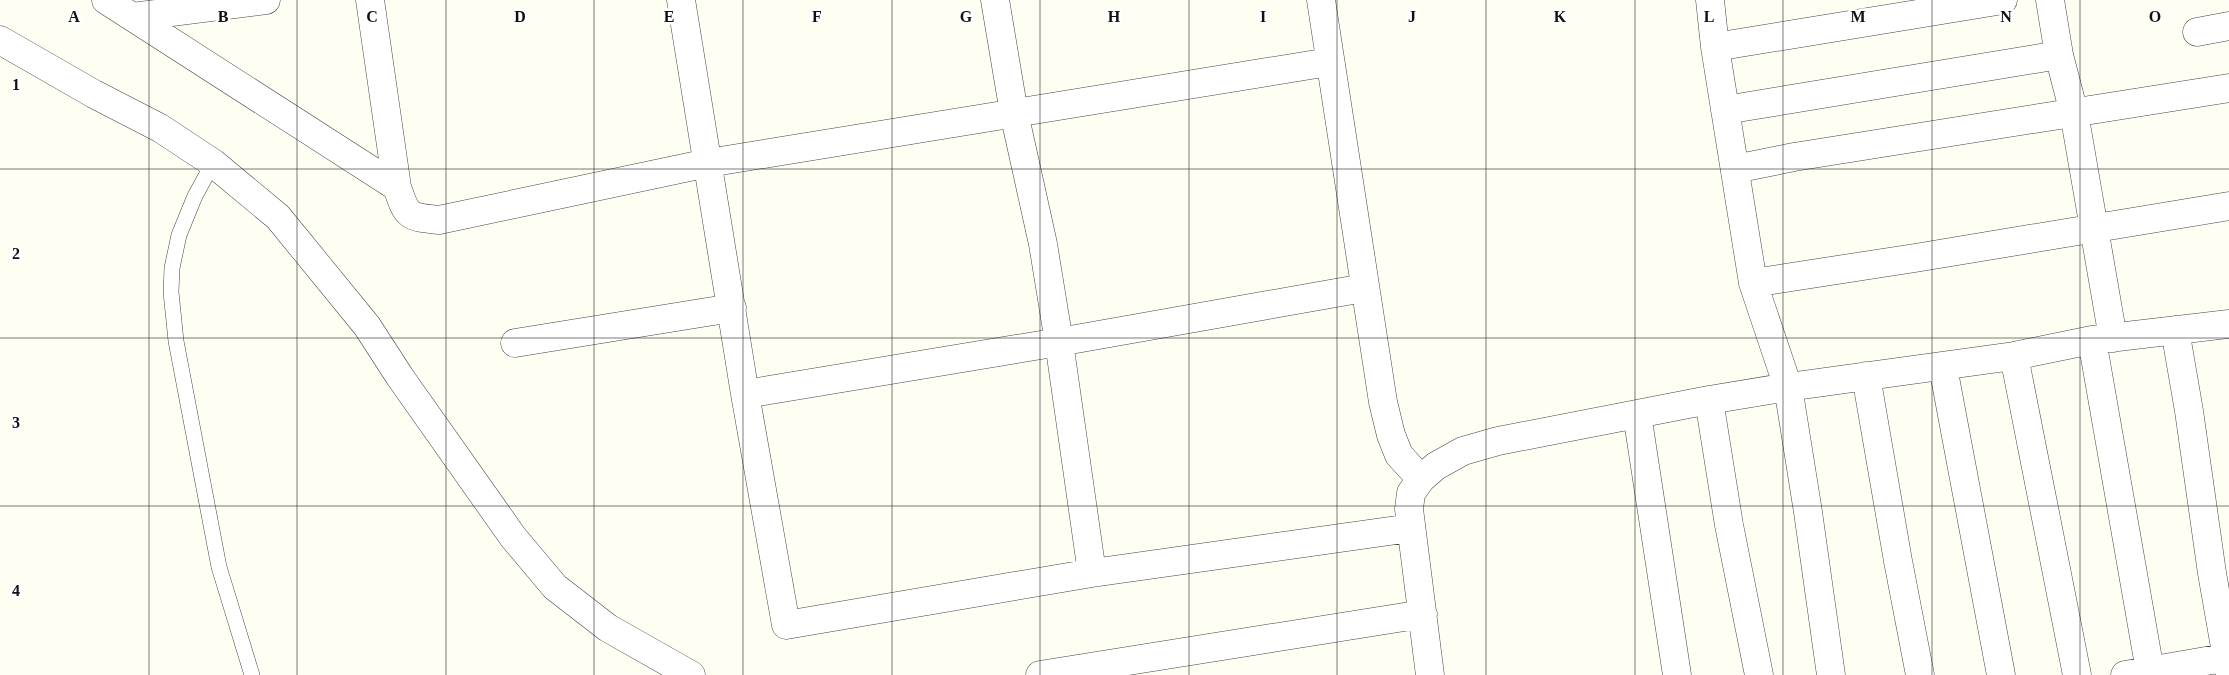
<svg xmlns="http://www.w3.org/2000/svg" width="2229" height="675" font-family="Georgia,serif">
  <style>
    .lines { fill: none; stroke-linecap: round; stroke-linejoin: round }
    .service-casing { stroke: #434343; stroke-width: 16 }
    .minor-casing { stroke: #434343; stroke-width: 29 }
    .tertiary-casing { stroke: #434343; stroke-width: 29 }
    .service { stroke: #fff; stroke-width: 15 }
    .minor { stroke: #fff; stroke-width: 28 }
    .tertiary { stroke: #fff; stroke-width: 28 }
    .grid { fill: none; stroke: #101010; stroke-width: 1; stroke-opacity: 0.55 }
    .grid-label { font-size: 16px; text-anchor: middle; font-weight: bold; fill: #101010; stroke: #fff; stroke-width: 5; stroke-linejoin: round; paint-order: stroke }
  </style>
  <rect width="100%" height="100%" fill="#fffef3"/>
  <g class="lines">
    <defs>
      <path id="service" d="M213 163 195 196 179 235 172 268 171 292 176 341 219 567 252 675"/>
      <path id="minor" d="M106 0 397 187
        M370 0 397 187C407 217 408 217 439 220L708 163 1329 62
        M681 0 745 394 786 625 1092 573 1059 342 1043 244 1014 113 995 0
        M1321 0 1383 402 1391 435 1399 455 1421 479
        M1710 0 1715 47 1753 283 1788 387 1808 512 1831 675
        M2050 0 2059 55 2074 113 2113 338
        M132 17 266 0
        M2197 32 2229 26
        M1715 47 2003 0
        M1725 110 2059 55
        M1735 169 1794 157 2229 88
        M1753 283 1915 258 2229 206
        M2175 330 2189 411 2212 573 2229 670
        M2092 340 2150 671
        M515 343 732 308
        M2014 356 2077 675
        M1943 367 2001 675
        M1866 376 1898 561 1920 675
        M745 394 1059 342 1364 288
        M1709 400 1729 525 1759 675
        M1637 414 1677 675
        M1092 573 1411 528
        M1040 675 1423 614
        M1430 675 1409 509 1411 493 1421 479 1436 466 1463 451 1498 441 1709 400 1788 387 2014 356 2092 340 2229 324
        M2125 675 2229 657"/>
      <path id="tertiary" d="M0 40 94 94 160 128 213 163 278 217 367 326 400 377 513 537 555 587 608 628 691 675"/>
    </defs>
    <use href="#service" class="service-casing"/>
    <use href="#minor" class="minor-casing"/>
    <use href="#tertiary" class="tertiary-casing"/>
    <use href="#service" class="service"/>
    <use href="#minor" class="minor"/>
    <use href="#tertiary" class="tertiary"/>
  </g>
  <path class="grid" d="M149 0V675M297 0V675M446 0V675M594 0V675M743 0V675M892 0V675M1040 0V675M1189 0V675M1337 0V675M1486 0V675M1635 0V675M1783 0V675M1932 0V675M2080 0V675M0 169H2229M0 338H2229M0 506H2229"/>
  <g class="grid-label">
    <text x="74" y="22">A</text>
    <text x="223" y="22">B</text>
    <text x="372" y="22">C</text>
    <text x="520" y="22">D</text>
    <text x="669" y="22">E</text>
    <text x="817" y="22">F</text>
    <text x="966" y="22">G</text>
    <text x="1114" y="22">H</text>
    <text x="1263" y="22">I</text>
    <text x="1412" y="22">J</text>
    <text x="1560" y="22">K</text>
    <text x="1709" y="22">L</text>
    <text x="1858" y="22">M</text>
    <text x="2006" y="22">N</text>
    <text x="2155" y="22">O</text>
    <text x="16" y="90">1</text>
    <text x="16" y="259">2</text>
    <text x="16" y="428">3</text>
    <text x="16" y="596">4</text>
  </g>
</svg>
